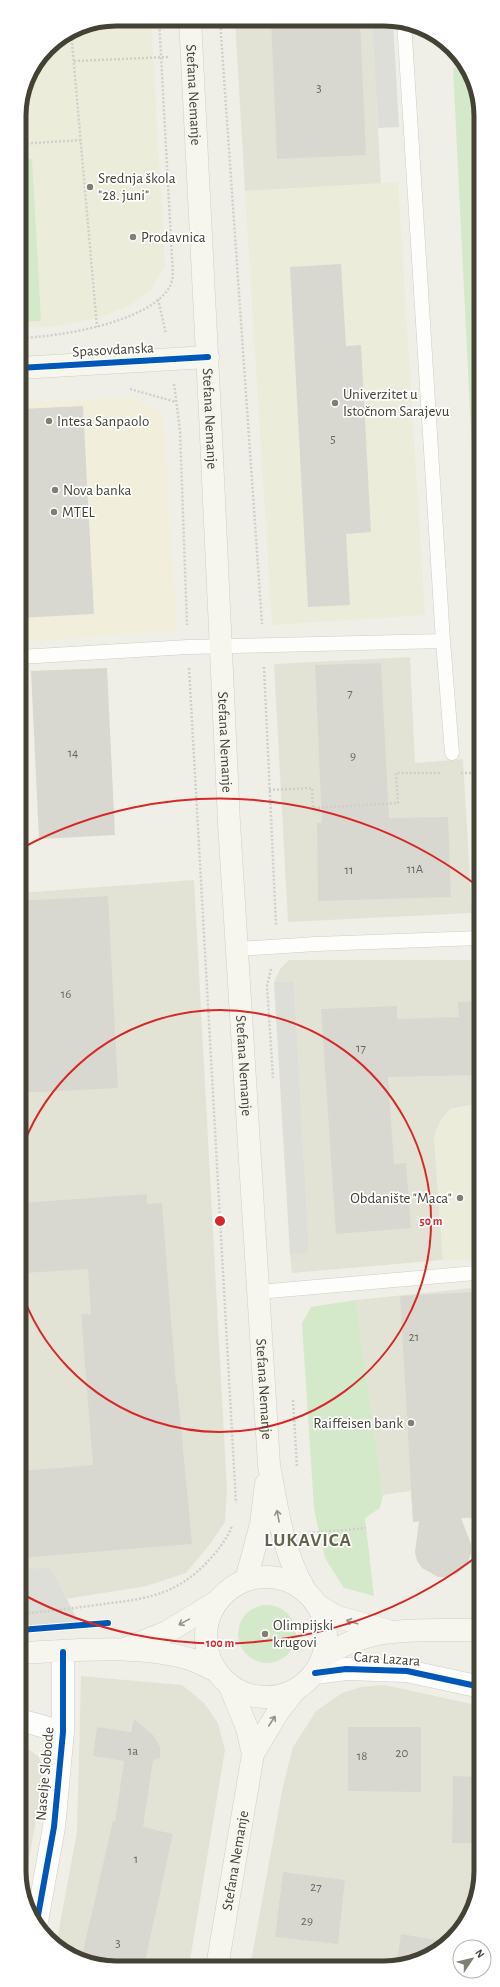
<svg xmlns="http://www.w3.org/2000/svg" width="500" height="1987" font-family="'Alegreya Sans',sans-serif">
  <style>
    .residential { fill: #e3e3d5 }
    .commercial { fill: #f1efdb }
    .education { fill: #ececdb }
    .green { fill: #d4e9c9 }
    .parking { fill: #deded8 }
    .building { fill: #d8d8d1 }
    .lines { fill: none; stroke-linecap: round; stroke-linejoin: round }
    .lane-casing { stroke: #cdcdc6; stroke-width: 15 }
    .street-casing { stroke: #cdcdc6; stroke-width: 23 }
    .secondary-casing { stroke: #cfcfc1; stroke-width: 23 }
    .path { stroke: #d0cfca; stroke-width: 2.5; stroke-dasharray: 2 2; stroke-linecap: butt }
    .lane { stroke: #fdfdfc; stroke-width: 14 }
    .street { stroke: #fdfdfc; stroke-width: 22 }
    .secondary { stroke: #f6f6ee; stroke-width: 22 }
    .cycleway-casing { stroke: #fff; stroke-width: 8 }
    .cycleway { stroke: #0057b8; stroke-width: 6 }
    .oneway { stroke: #949388 }
    .ring { fill: none; stroke: #d62828; stroke-width: 2 }
    .poi-dot { fill: #807f74; stroke: #fff; stroke-width: 1.5 }
    .labels { text-anchor: middle; dominant-baseline: central; stroke-width: 3.5; stroke-linejoin: round; paint-order: stroke }
    .number-label { font-size: 13px; fill: #6a685d }
    .street-label { font-size: 15px; fill: #444235; stroke: #fff }
    .poi-label { font-size: 15px; fill: #444235; stroke: #fff; text-anchor: start }
    .district-label { font-size: 19px; font-weight: bold; letter-spacing: 1px; fill: #66634d; stroke: #fff }
    .rim { fill: none; stroke: #444235; stroke-width: 5 }
    .centre { fill: #d62828; stroke: #fff; stroke-width: 2 }
    .ring-label { font-size: 12px; text-anchor: middle; font-weight: bold; fill: #d62828; stroke: #fff; stroke-width: 3.5; stroke-linejoin: round; paint-order: stroke }
  </style>
  <rect width="100%" height="100%" fill="#efefe8"/>
  <path class="residential" d="M235 20 372 21 381 184 245 191Z
    M410 657 415 763 463 759 472 913 288 922 274 664Z
    M194 880 227 1490 225 1522 210 1544 186 1573 147 1586 66 1599 50 1568 20 1570 19 893Z
    M289 960H480L481 1103 450 1109 434 1136 443 1260 292 1273 290 1255 309 1253 294 981 274 982 280 969Z
    M481 1287V1517L413 1522 411 1491 383 1495 356 1300Z
    M81 1676 182 1685 204 1703 218 1723 225 1750 189 1966H97L68 1955 56 1945 77 1832Z
    M385 1685 481 1706V1877L474 1908 457 1935 427 1958 397 1967H250L283 1786 293 1747 316 1711 342 1693 361 1687Z
    M20 1743 39 1757 44 1775 23 1892 20 1884Z"/>
  <path class="commercial" d="M132 397 163 414 177 631 19 642V403Z"/>
  <path class="education" d="M116 19H151L165 265 151 290 129 306 98 318 62 326 19 328V110L26 78 47 47 79 26Z
    M398 182 425 615 272 625 245 191Z
    M481 1103V1261L443 1260 434 1136 440 1121 450 1109Z"/>
  <path class="green" d="M464 67 480 103V614L453 68Z
    M32 159 41 321 19 322V160Z
    M356 1300 383 1495 380 1508 365 1518 374 1596 344 1588 325 1558 314 1509 302 1323 311 1307Z
    M238 1634a29 29 0 1 1 58 0a29 29 0 1 1-58 0Z"/>
  <path class="parking" d="M372 21H393L399 127 378 128Z
    M294 981 309 1253 290 1255 274 982Z
    M50 1567 81 1626 20 1628V1570Z"/>
  <path class="building" d="M271 20 360 21 366 155 277 159Z
    M341 264 346 346 361 345 371 532 346 534 350 605 308 607 290 267Z
    M83 406 94 614 19 618V409Z
    M381 663 389 818 448 817 451 897 318 901 317 823H322L315 665Z
    M107 668 115 835 39 839 31 671Z
    M108 896 118 1088 20 1093 19 901Z
    M480 1001V1075L388 1077 394 1164 406 1163 411 1228 336 1234 321 1009 397 1006V1019L459 1017 458 1002Z
    M147 1194V1204L162 1203 176 1384H177L192 1544 20 1558V1471L93 1465 81 1314H91L88 1269 25 1273 20 1203Z
    M473 1292 481 1409V1517L461 1518 471 1544V1553L468 1562 463 1569 456 1574 447 1577H438L422 1568 417 1561 415 1552 419 1521 413 1522 400 1296Z
    M134 1719 154 1736 160 1747V1758L153 1760 143 1827 173 1834 144 1966H97L81 1960 113 1821 115 1822 124 1761 93 1756 97 1727 131 1732Z
    M348 1727H421V1792L348 1791Z
    M453 1776 481 1777V1843H452Z
    M283 1872 345 1880 338 1944 275 1937Z
    M401 1934 449 1942 427 1958 396 1967Z"/>
  <g class="lines">
    <defs>
      <path id="lane" d="M443 641 452 753
        M19 657 188 647 443 641 404 21
        M237 949 316 944 480 938
        M258 1292 475 1273 481 1275"/>
      <path id="street" d="M315 1673 346 1669 407 1671 481 1687
        M20 1720 63 1732
        M37 1921 54 1827 63 1732V1652"/>
      <g id="secondary">
        <path id="s1" d="M190 19 210 414 229 823 269 1465C277 1508 283 1554 306 1592"/>
        <path d="M19 368 208 357"/>
        <circle cx="266" cy="1637" r="60"/>
        <path d="M246 1580 261 1524 266 1484"/>
        <path d="M317 1605 337 1617 386 1630"/>
        <path d="M125 1649 167 1632 218 1601"/>
        <path d="M20 1653C75 1651 137 1643 190 1659 199 1662 207 1667 215 1670"/>
        <path d="M323 1658C369 1623 426 1631 481 1630"/>
        <path d="M229 1684 247 1728 253 1754"/>
        <path id="s2" d="M217 1967 253 1754 278 1712 295 1690"/>
      </g>
    </defs>
    <use href="#lane" class="lane-casing"/>
    <use href="#street" class="street-casing"/>
    <use href="#secondary" class="secondary-casing"/>
    <path class="path" d="M220 20 262 624
      M71 31 97 327
      M74 61 168 57
      M19 144 81 140
      M158 299 166 334
      M19 338C58 337 147 323 169 288 171 285 172 280 173 276L159 19
      M174 384 180 430 187 625
      M130 389 176 402
      M472 643 480 642
      M264 667 276 925
      M189 668 236 1503
      M461 773H478V799H480
      M269 790 312 788 313 808 398 803 396 773H442
      M271 969 267 986 273 1078
      M293 1400 297 1467
      M309 1533 366 1528
      M20 1614C43 1612 66 1609 89 1606 140 1599 174 1599 210 1559 219 1549 227 1539 232 1526"/>
    <use href="#lane" class="lane"/>
    <use href="#street" class="street"/>
    <use href="#secondary" class="secondary"/>
    <defs>
      <path id="cycleway" d="M19 368 208 357
        M20 1630 108 1623
        M315 1673 346 1669 407 1671 481 1687
        M37 1921 54 1827 63 1732V1652"/>
    </defs>
    <use href="#cycleway" class="cycleway-casing"/>
    <use href="#cycleway" class="cycleway"/>
  </g>
  <defs><path id="oneway-shaft" d="M-6 0H5M1.5-3L5.5 0L1.5 3" fill="none" stroke-width="1.6" stroke-linecap="round" stroke-linejoin="round"/></defs>
  <g class="oneway">
    <use href="#oneway-shaft" transform="translate(278 1516) rotate(-101)"/>
    <use href="#oneway-shaft" transform="translate(184 1622) rotate(151)"/>
    <use href="#oneway-shaft" transform="translate(352 1622) rotate(-162)"/>
    <use href="#oneway-shaft" transform="translate(272 1721) rotate(-57)"/>
  </g>
  <g class="ring">
    <path d="M20 1154A211 211 0 1 1 20 1288"/>
    <path d="M480 1554A422 422 0 0 1 22 1594M22 848A422 422 0 0 1 480 888"/>
  </g>
  <g class="poi-dot">
    <circle cx="90" cy="187" r="4"/>
    <circle cx="133" cy="237" r="4"/>
    <circle cx="335" cy="403" r="4"/>
    <circle cx="49" cy="421" r="4"/>
    <circle cx="55" cy="490" r="4"/>
    <circle cx="54" cy="512" r="4"/>
    <circle cx="460" cy="1198" r="4"/>
    <circle cx="411" cy="1423" r="4"/>
    <circle cx="265" cy="1634" r="4"/>
  </g>
  <g class="labels">
    <g class="number-label">
      <text x="319" y="88">3</text>
      <text x="333" y="439">5</text>
      <text x="350" y="693">7</text>
      <text x="73" y="753">14</text>
      <text x="353" y="756">9</text>
      <text x="415" y="869">11A</text>
      <text x="349" y="870">11</text>
      <text x="66" y="994">16</text>
      <text x="361" y="1048">17</text>
      <text x="414" y="1337">21</text>
      <text x="133" y="1751">1a</text>
      <text x="402" y="1753">20</text>
      <text x="362" y="1756">18</text>
      <text x="136" y="1859">1</text>
      <text x="316" y="1887">27</text>
      <text x="307" y="1921">29</text>
      <text x="118" y="1943">3</text>
    </g>
    <g class="street-label">
      <text stroke="none"><textPath href="#s1" startOffset="76">Stefana Nemanje</textPath></text>
      <text transform="translate(113 350) rotate(-3)">Spasovdanska</text>
      <text stroke="none"><textPath href="#s1" startOffset="400">Stefana Nemanje</textPath></text>
      <text stroke="none"><textPath href="#s1" startOffset="724">Stefana Nemanje</textPath></text>
      <text stroke="none"><textPath href="#s1" startOffset="1048">Stefana Nemanje</textPath></text>
      <text stroke="none"><textPath href="#s1" startOffset="1372">Stefana Nemanje</textPath></text>
      <text transform="translate(387 1659) rotate(4)">Cara Lazara</text>
      <text transform="translate(45 1774) rotate(-85)">Naselje Slobode</text>
      <text stroke="none"><textPath href="#s2" startOffset="108">Stefana Nemanje</textPath></text>
    </g>
    <g class="poi-label">
      <text x="98" y="178">Srednja škola<tspan x="98" dy="17">"28. juni"</tspan></text>
      <text x="141" y="237">Prodavnica</text>
      <text x="343" y="394">Univerzitet u<tspan x="343" dy="17">Istočnom Sarajevu</tspan></text>
      <text x="57" y="421">Intesa Sanpaolo</text>
      <text x="63" y="490">Nova banka</text>
      <text x="62" y="512">MTEL</text>
      <text x="452" y="1198" text-anchor="end">Obdanište "Maca"</text>
      <text x="403" y="1423" text-anchor="end">Raiffeisen bank</text>
      <text x="273" y="1625">Olimpijski<tspan x="273" dy="17">krugovi</tspan></text>
    </g>
    <g class="district-label">
      <text x="308" y="1540">LUKAVICA</text>
    </g>
  </g>
  <path d="M0 0H500V1987H0ZM116 26H384A90 90 0 0 1 474 116V1871A90 90 0 0 1 384 1961H116A90 90 0 0 1 26 1871V116A90 90 0 0 1 116 26Z" fill="#fff" fill-rule="evenodd"/>
  <path class="rim" d="M116 26H384A90 90 0 0 1 474 116V1871A90 90 0 0 1 384 1961H116A90 90 0 0 1 26 1871V116A90 90 0 0 1 116 26Z"/>
  <circle cx="220" cy="1221" r="6" class="centre"/>
  <g class="ring-label">
    <text x="431" y="1225">50 m</text>
    <text x="220" y="1647">100 m</text>
  </g>
  <g transform="translate(472 1959) rotate(55)"><circle r="19" fill="#ffffff" stroke="#b4b3ae"/>
  <path d="M0-3L7 15L0 10L-7 15Z" fill="#807f74"/>
  <text y="-6" font-size="11" font-weight="bold" text-anchor="middle" fill="#444235">N</text>
  </g>
</svg>
